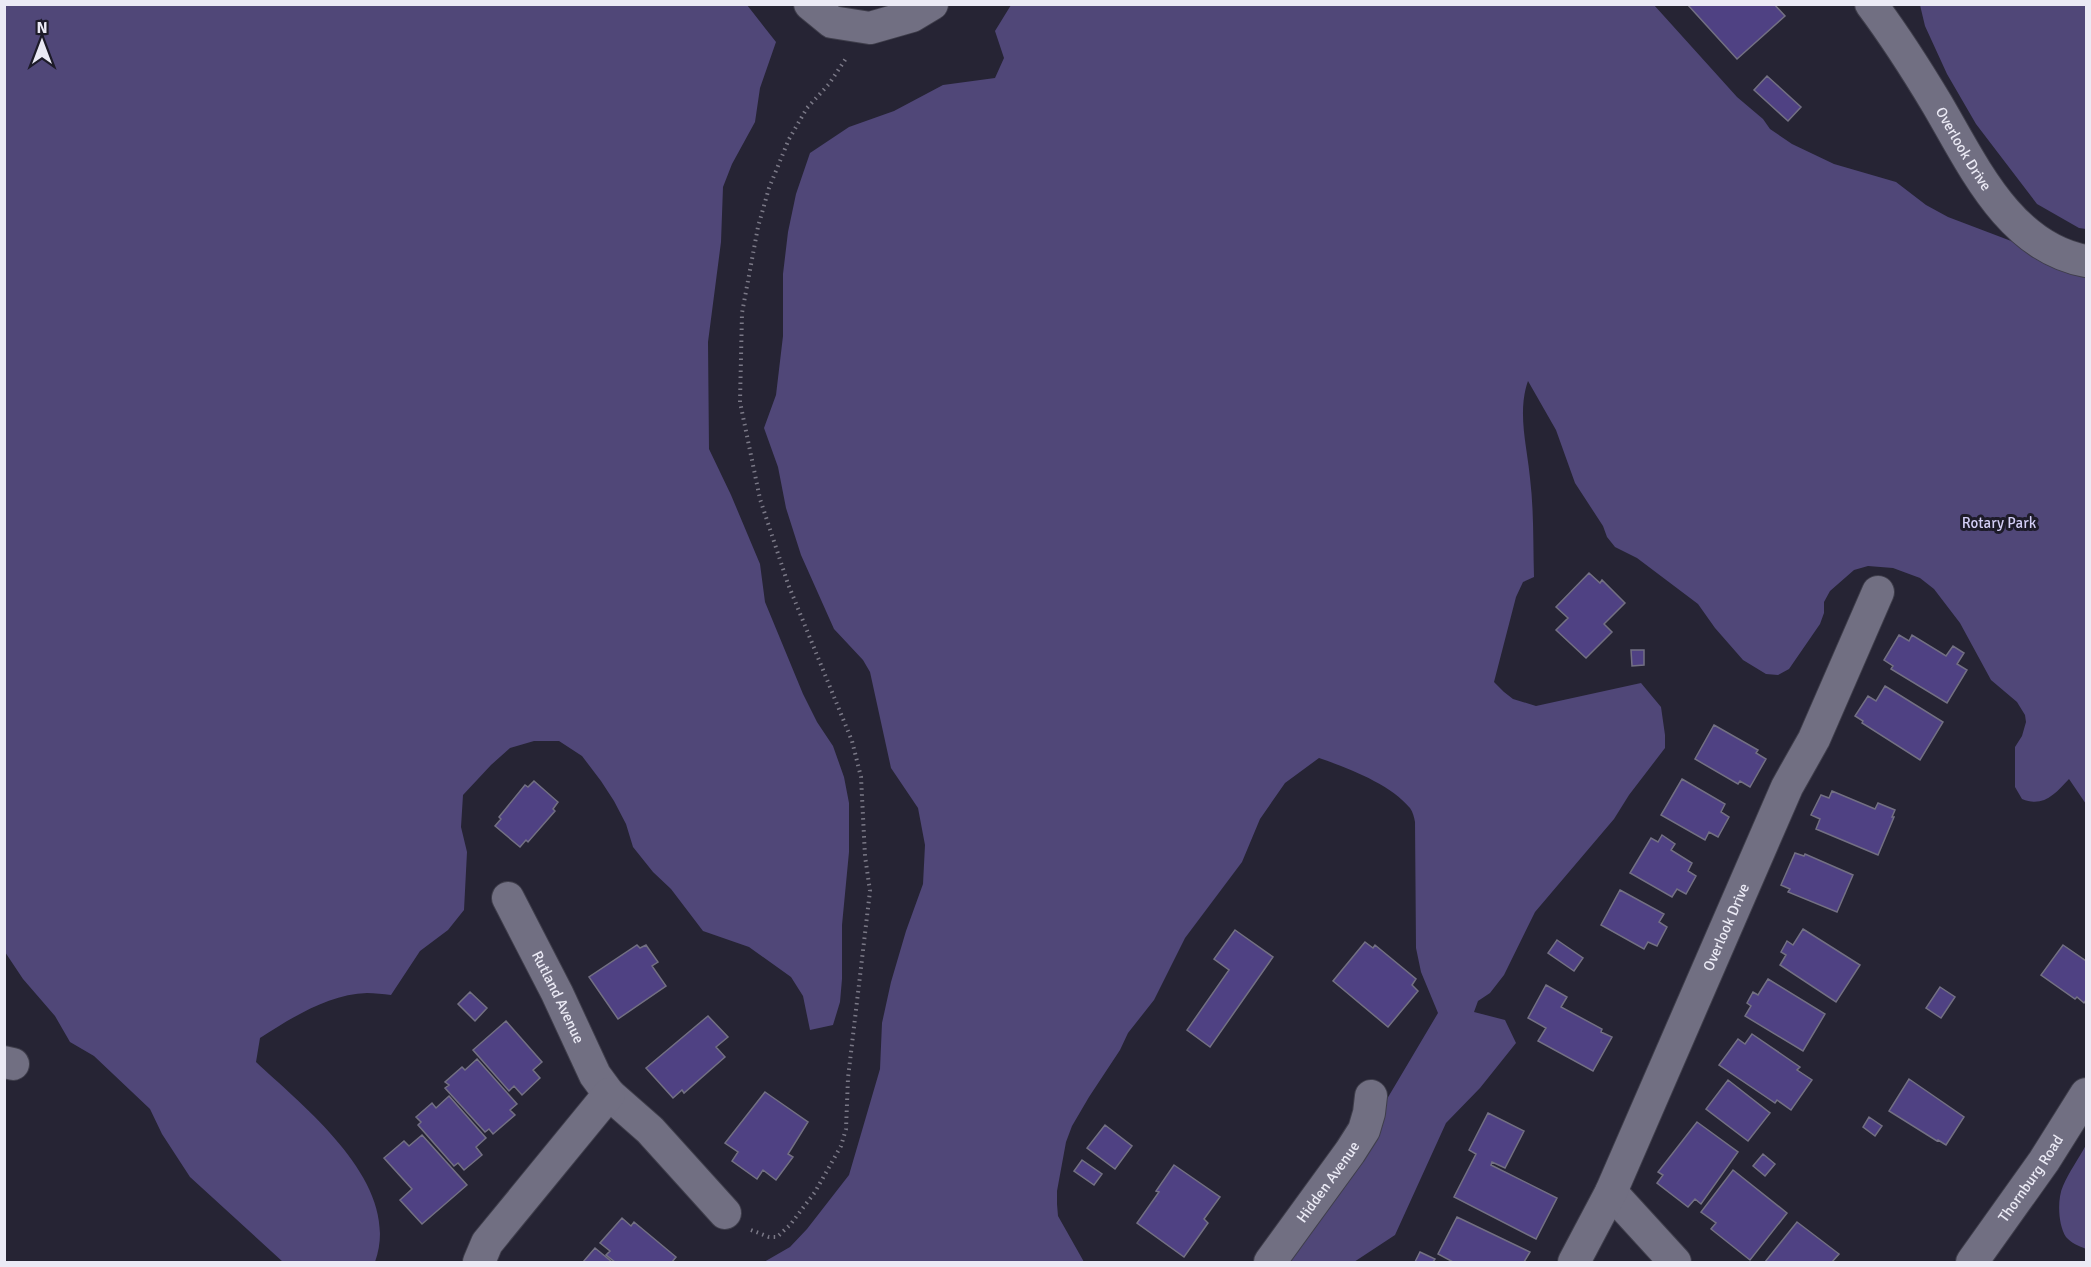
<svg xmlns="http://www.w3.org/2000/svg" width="2091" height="1267" font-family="Signika,sans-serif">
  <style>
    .green { fill: #504778 }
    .building { fill: #4f4183; stroke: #737083; stroke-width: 1.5 }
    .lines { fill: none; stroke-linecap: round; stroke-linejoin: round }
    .minor-casing { stroke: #3f3e4b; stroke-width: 34 }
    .path { stroke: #7b7987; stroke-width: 4; stroke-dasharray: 1.5 4.5; stroke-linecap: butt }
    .minor { stroke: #716f82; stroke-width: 32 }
    .labels { text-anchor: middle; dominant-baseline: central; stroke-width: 6; stroke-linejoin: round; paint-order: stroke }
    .street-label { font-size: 15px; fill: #ebeaf5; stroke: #1d1b29 }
    .park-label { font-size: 15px; fill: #d3cef6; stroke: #1d1b29 }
  </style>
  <rect width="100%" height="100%" fill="#262434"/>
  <path class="green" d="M4 5H747L776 42 760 88 755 122 732 164 723 187 721 242 708 342 709 449 731 495 760 564 765 602 803 694 817 722 833 746 844 777 849 803V852L842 925V979L840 1002 833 1025 810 1030 803 996 791 977 749 947 703 931 671 889 653 872 633 847 626 824 614 801 601 781 582 756 559 741H534L510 748 491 765 463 795 461 827 467 852 464 910 448 930 420 951 391 995C383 994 375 993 367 993 329 994 291 1018 260 1038L256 1062C306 1109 403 1184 375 1262H283L190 1177 162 1134 150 1109 94 1056 70 1042 55 1016 23 979 5 952Z
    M1011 5H1654L1737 97 1763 119 1770 129 1792 144 1834 164 1896 182 1926 205 1948 217 2027 247 2086 266V804L2069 779C2055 794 2043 808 2022 799L2015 787V747L2022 736 2026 722 2025 715 2017 702 1991 680 1960 623 1934 589 1920 578 1893 568 1868 566 1854 570 1830 591 1824 602V613L1820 624 1789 669 1778 675 1766 674 1743 660 1715 628 1698 604 1637 558 1615 547 1607 537 1603 526 1575 483 1556 430 1528 381C1517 412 1527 446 1530 478 1534 511 1533 544 1534 577L1523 582 1516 597 1494 682 1504 692 1513 699 1536 706 1641 683 1661 707 1665 735V748L1629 795 1614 819 1535 912 1504 975 1490 993 1478 1001 1474 1012 1505 1020 1516 1043 1480 1088 1446 1123 1395 1235 1354 1262H1288L1320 1212 1438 1013 1421 972 1416 948 1415 822C1414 817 1413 812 1410 808 1390 784 1348 768 1319 758L1285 783 1260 819 1242 862 1185 938 1154 1000 1128 1033 1120 1050 1089 1097 1072 1126 1066 1142 1057 1191V1204L1058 1216 1084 1262H764L790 1247 807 1229 849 1175 880 1069 882 1023 891 982 906 931 923 884 925 845 918 808 891 768 870 672 863 660 834 629 801 555 786 508 778 467 764 428 776 395 783 336V274L788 232 796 194 810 153 849 127 894 111 943 85 995 78 1004 58 995 31Z
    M1920 5H2086V229L2079 228 2037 204 1976 124 1947 74 1925 26Z
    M2086 1145V1249C2079 1246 2071 1243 2066 1237 2058 1225 2057 1199 2063 1186 2069 1172 2079 1158 2086 1145Z"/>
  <path class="building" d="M1687 4H1774L1785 16 1737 59Z
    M1767 76 1801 107 1788 121 1754 90Z
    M1589 573 1600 583 1602 580 1625 603 1604 624 1612 632 1586 658 1556 630 1568 618 1556 607Z
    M1899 635 1909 641 1912 635 1946 656 1953 646 1964 653 1957 664 1967 670 1947 703 1891 669 1893 666 1884 660Z
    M1631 650H1644V665L1632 666Z
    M1885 686 1943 722 1920 760 1862 723 1863 721 1855 716 1868 696 1876 701Z
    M1714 725 1758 750 1756 753 1766 759 1750 787 1740 781 1738 784 1695 759Z
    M1682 779 1725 804 1721 812 1729 817 1718 837 1709 832 1705 840 1661 815Z
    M534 781 558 802 553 809 555 811 528 842 526 840 520 847 495 826 501 819 499 817 525 785 528 787Z
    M1832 791 1875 809 1878 803 1895 810 1892 817H1894L1878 855 1816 829 1820 819 1811 815 1821 795 1829 798Z
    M1662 835 1675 844 1671 850 1692 863 1688 871 1696 876 1686 894 1677 889 1672 897 1630 873 1651 838 1658 842Z
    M1795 853 1804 856 1805 854 1853 875 1837 912 1788 892 1790 889 1781 885Z
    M1620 890 1664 914 1659 922 1667 927 1657 946 1648 942 1644 949 1601 925Z
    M1803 929 1860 965 1836 1002 1780 965 1786 955 1781 952 1787 941 1793 945Z
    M1235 930 1273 957 1210 1047 1187 1030 1229 970 1214 959Z
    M1557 940 1583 958 1574 971 1548 953Z
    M1365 942 1373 948 1375 945 1416 979 1412 985 1418 991 1388 1027 1333 981Z
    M637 945 640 948 646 945 658 962 652 966 666 986 618 1019 589 977Z
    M2063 945 2086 961V1000L2084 1003 2077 997 2075 999 2041 975Z
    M1768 979 1825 1014 1803 1051 1745 1016 1751 1006 1747 1003 1753 992 1758 995Z
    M1546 985 1567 997 1561 1007 1602 1029 1601 1032 1612 1037 1593 1071 1538 1041 1546 1028 1528 1018Z
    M1940 987 1955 997 1941 1018 1926 1008Z
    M470 992 487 1008 475 1021 458 1004Z
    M708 1016 728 1037 716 1047 725 1057 684 1093 682 1090 673 1098 646 1068Z
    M506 1021 542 1062 533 1070 540 1078 522 1095 514 1086 509 1091 473 1050Z
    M1752 1034 1800 1067 1797 1070 1812 1080 1791 1110 1777 1100 1775 1103 1719 1065 1738 1039 1745 1044Z
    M477 1059 517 1104 510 1110 515 1115 493 1134 489 1129 485 1132 445 1088 449 1085 445 1082 462 1067 465 1070Z
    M1909 1079 1964 1117 1946 1145 1938 1140 1937 1141 1889 1111Z
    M1728 1080 1770 1113 1748 1141 1706 1109Z
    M765 1092 808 1122 788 1154 793 1157 776 1180 763 1170 757 1179 732 1161 738 1152 725 1143Z
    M449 1096 486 1138 476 1147 482 1155 464 1170 458 1163 454 1166 418 1125 421 1122 416 1117 432 1103 436 1108Z
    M1488 1113 1524 1131 1505 1168 1492 1162 1491 1165 1557 1198 1536 1239 1454 1197 1476 1154 1469 1150Z
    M1869 1117 1882 1126 1875 1136 1863 1127Z
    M1697 1122 1738 1152 1701 1204 1695 1199 1688 1207 1657 1183 1663 1175 1658 1172Z
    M1105 1125 1132 1146 1115 1169 1087 1148Z
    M422 1135 467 1185 422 1224 400 1200 412 1189 384 1158 404 1141 409 1146Z
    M1763 1154 1775 1164 1765 1176 1753 1166Z
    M1082 1160 1102 1174 1094 1185 1074 1171Z
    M1174 1165 1220 1197 1204 1219 1208 1223 1184 1257 1137 1223 1159 1192 1156 1191Z
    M1733 1170 1787 1213 1750 1260 1711 1229 1716 1223 1701 1212Z
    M1457 1217 1530 1252 1524 1262H1453L1438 1254Z
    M622 1218 631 1226 634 1222 676 1257 672 1262H615L606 1255 610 1251 600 1243Z
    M1797 1222 1839 1254 1832 1262H1765Z
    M595 1248 612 1262H583Z
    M1420 1252 1435 1259 1433 1262H1415Z"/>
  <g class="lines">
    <defs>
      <g id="minor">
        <path d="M810 4 832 22 870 28 912 16 932 4"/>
        <path id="s1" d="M1871 4C1895 36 1916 69 1937 104 1973 165 2009 247 2086 261"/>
        <path id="s2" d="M508 898 557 993 595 1075 609 1094 650 1130 725 1213"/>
        <path d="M4 1062 13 1064"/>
        <path d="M1611 1192 1675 1262"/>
        <path d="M479 1262 487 1243 609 1094"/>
        <path id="s3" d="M1270 1262 1350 1152 1364 1130 1369 1113 1371 1096"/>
        <path id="s4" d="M1574 1262 1611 1192 1787 787 1814 739 1878 592"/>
        <path id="s5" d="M1972 1262 2044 1161 2086 1094"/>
      </g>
    </defs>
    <use href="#minor" class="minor-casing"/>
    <path class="path" d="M751 1230 769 1237H777L790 1225 815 1192 841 1146 846 1129 848 1078 870 891 865 856 861 777 852 741 788 584 760 499 740 402 742 313 758 227 769 188 789 139 807 108 829 84 847 57"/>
    <use href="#minor" class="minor"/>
  </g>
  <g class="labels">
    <g class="street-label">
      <text stroke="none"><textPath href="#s1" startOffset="172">Overlook Drive</textPath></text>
      <text stroke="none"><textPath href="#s4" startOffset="368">Overlook Drive</textPath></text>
      <text stroke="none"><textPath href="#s2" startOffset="111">Rutland Avenue</textPath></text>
      <text stroke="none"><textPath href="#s5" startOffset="102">Thornburg Road</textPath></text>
      <text stroke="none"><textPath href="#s3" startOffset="99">Hidden Avenue</textPath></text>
    </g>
    <g class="park-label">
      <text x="1999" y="523">Rotary Park</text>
    </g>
  </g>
  <rect width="2091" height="1267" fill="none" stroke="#ebeaf5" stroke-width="12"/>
  <g transform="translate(42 42)" stroke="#1d1b29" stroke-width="4.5" paint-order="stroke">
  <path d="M0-4.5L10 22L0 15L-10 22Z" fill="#ebeaf5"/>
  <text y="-9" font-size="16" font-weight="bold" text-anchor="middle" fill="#ebeaf5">N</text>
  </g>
</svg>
